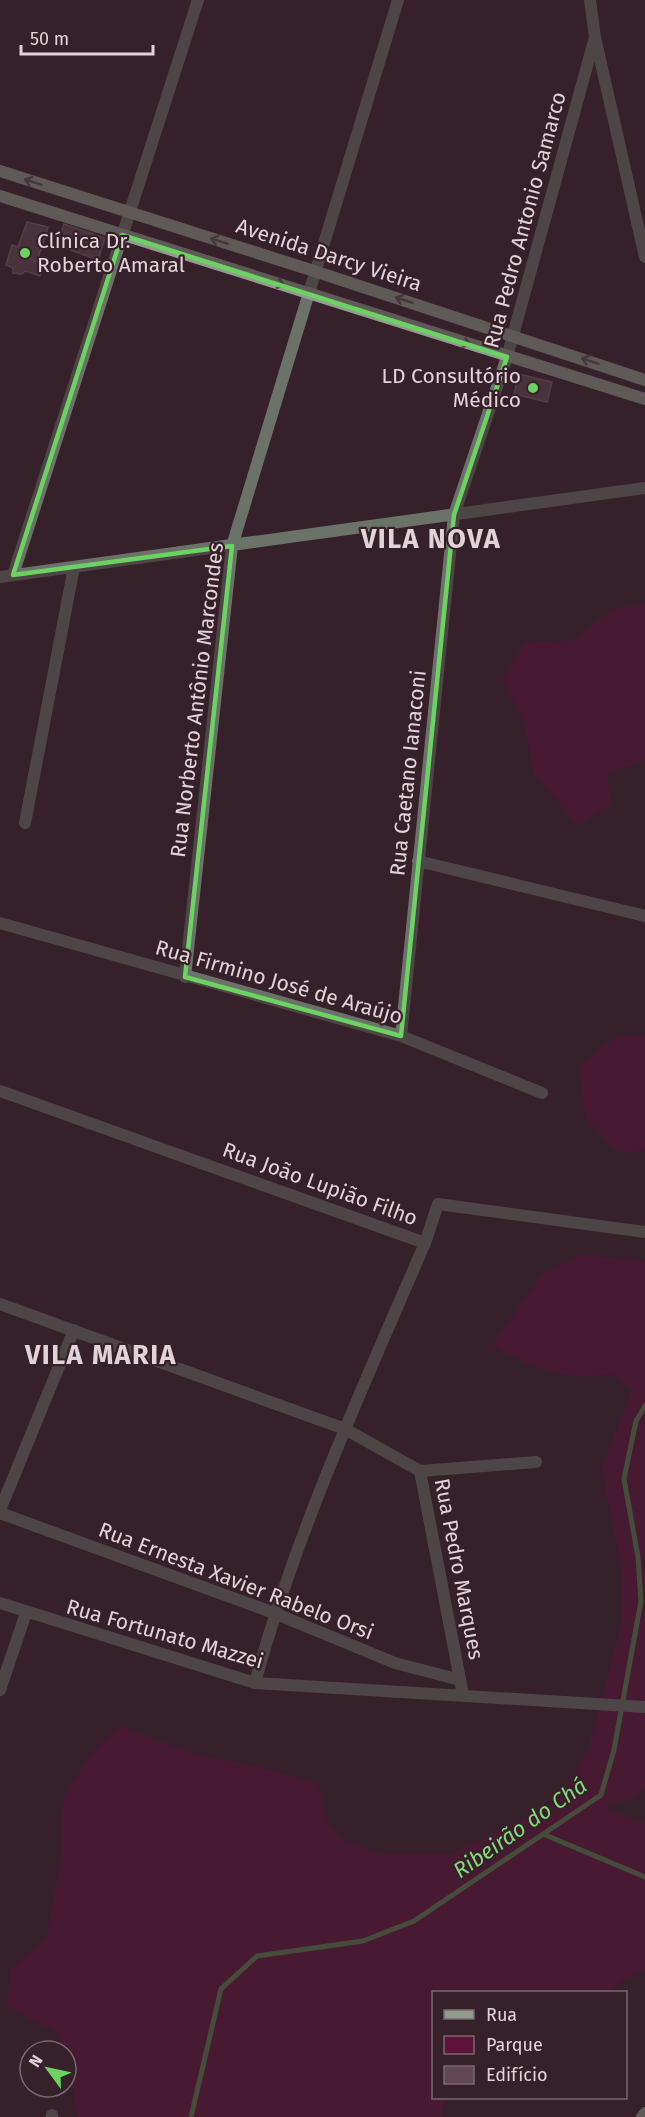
<svg xmlns="http://www.w3.org/2000/svg" width="645" height="2117" font-family="'Fira Sans',sans-serif">
  <style>
    .green { fill: #5d133a }
    .lines { fill: none; stroke-linecap: round; stroke-linejoin: round }
    .stream { stroke: #5a8253; stroke-width: 5 }
    .building { fill: #604751; stroke: #7b606b; stroke-width: 1.5 }
    .minor { stroke: #6a7269; stroke-width: 12 }
    .secondary { stroke: #909d8e; stroke-width: 12 }
    .oneway { stroke: #5a5251 }
    .marked { fill: none; stroke: #6cd362; stroke-width: 4.5; stroke-linejoin: round }
    .poi-dot { fill: #6cd362; stroke: #362029; stroke-width: 2 }
    .labels { text-anchor: middle; dominant-baseline: central; stroke-width: 4.5; stroke-linejoin: round; paint-order: stroke }
    .street-label { font-size: 21px; fill: #e2d3d8; stroke: #362029 }
    .poi-label { font-size: 21px; fill: #e2d3d8; stroke: #362029; text-anchor: start }
    .water-label { font-size: 22px; font-style: italic; fill: #85d87b; stroke: #362029 }
    .district-label { font-size: 27px; font-weight: bold; letter-spacing: 1.5px; fill: #e2d3d8; stroke: #362029 }
  </style>
  <rect width="100%" height="100%" fill="#362029"/>
  <path class="green" d="M645 603V760L607 773 611 804 578 825 534 773 524 722 503 680 524 643 575 640 612 610Z
    M645 1035V1151L618 1152 585 1117 579 1067 617 1036Z
    M581 1255 645 1261V1788L637 1797 603 1808 645 1823V1970L625 1979 610 1992H434V2098H445L441 2117H77L66 2051H63L58 2033 8 2007 9 1970 46 1939 62 1854 63 1798 92 1752 122 1726 193 1754 260 1767 318 1784 328 1823 338 1838 382 1854H452L558 1801 588 1750 621 1627 622 1572 602 1468 632 1390 612 1374C556 1380 540 1371 492 1345L543 1274Z"/>
  <g class="lines">
    <path class="stream" d="M543 1834 645 1877
      M191 2117 221 1989 257 1956 363 1941 414 1921 601 1795 614 1750 641 1601 638 1557 624 1479 636 1421 645 1406"/>
  </g>
  <path class="building" d="M27 222 48 227 37 262 29 259 45 265 40 276 25 271 22 274 13 273V268L6 265 12 245 18 247Z
    M64 224 105 238 98 260 57 245Z
    M519 374 552 382 547 402 514 394Z"/>
  <g class="lines">
    <path class="minor" d="M590 0 595 37 645 257
      M13 575 198 0
      M0 577 645 488
      M25 823 74 567
      M418 861 645 916
      M0 923 401 1036 542 1093
      M185 977 232 546 398 0
      M401 1036 454 515 507 357 595 37
      M0 1091 425 1243 438 1204 645 1232
      M0 1304 345 1429 420 1471 463 1695
      M420 1471 536 1462
      M0 1510 74 1330
      M0 1513 274 1613 395 1663 460 1680
      M0 1603 255 1683 645 1707
      M255 1683C296 1532 363 1387 425 1243
      M0 1690 26 1613
      M52 2117V2115"/>
    <path class="secondary" d="M0 171 314 271 645 380
      M0 196 645 399
      M642 2117 645 2113"/>
  </g>
  <defs><path id="oneway-shaft" d="M-6 0H5M1.5-3L5.5 0L1.5 3" fill="none" stroke-width="1.6" stroke-linecap="round" stroke-linejoin="round" transform="scale(1.5)"/></defs>
  <g class="oneway">
    <use href="#oneway-shaft" transform="translate(33 182) rotate(-162)"/>
    <use href="#oneway-shaft" transform="translate(219 241) rotate(-163)"/>
    <use href="#oneway-shaft" transform="translate(276 283) rotate(18)"/>
    <use href="#oneway-shaft" transform="translate(404 300) rotate(-162)"/>
    <use href="#oneway-shaft" transform="translate(462 342) rotate(18)"/>
    <use href="#oneway-shaft" transform="translate(590 361) rotate(-161)"/>
  </g>
  <path d="M0 0H645V2117H0ZM122 235 507 357 454 515 401 1036 185 977 232 546 13 575Z" fill="#362029" fill-opacity=".55" fill-rule="evenodd"/>
  <path class="marked" d="M122 235 507 357 454 515 401 1036 185 977 232 546 13 575Z"/>
  <g class="poi-dot">
    <circle cx="25" cy="253" r="6"/>
    <circle cx="533" cy="388" r="6"/>
  </g>
  <g class="labels">
    <g class="street-label">
      <text transform="translate(525 220) rotate(-75)">Rua Pedro Antonio Samarco</text>
      <text transform="translate(329 255) rotate(18)">Avenida Darcy Vieira</text>
      <text transform="translate(197 700) rotate(-83)">Rua Norberto Antônio Marcondes</text>
      <text transform="translate(408 773) rotate(-84)">Rua Caetano Ianaconi</text>
      <text transform="translate(279 982) rotate(16)">Rua Firmino José de Araújo</text>
      <text transform="translate(320 1184) rotate(20)">Rua João Lupião Filho</text>
      <text transform="translate(459 1569) rotate(79)">Rua Pedro Marques</text>
      <text transform="translate(236 1581) rotate(21)">Rua Ernesta Xavier Rabelo Orsi</text>
      <text transform="translate(165 1634) rotate(16)">Rua Fortunato Mazzei</text>
    </g>
    <g class="poi-label">
      <text x="37" y="241">Clínica Dr.<tspan x="37" dy="24">Roberto Amaral</tspan></text>
      <text x="521" y="376" text-anchor="end">LD Consultório<tspan x="521" dy="24">Médico</tspan></text>
    </g>
    <g class="water-label">
      <text transform="translate(520 1828) rotate(-35)">Ribeirão do Chá</text>
    </g>
    <g class="district-label">
      <text x="431" y="539">VILA NOVA</text>
      <text x="101" y="1355">VILA MARIA</text>
    </g>
  </g>
  <rect x="432" y="1991" width="195" height="108" fill="#362029" stroke="#7b686f" stroke-width="1.5"/>
  <rect x="444" y="2010" width="30" height="9" fill="#909d8e" stroke="#7b686f" stroke-width="1.5"/>
  <text x="486" y="2021" font-size="18" fill="#e2d3d8">Rua</text>
  <rect x="444" y="2036" width="30" height="18" fill="#5d133a" stroke="#7b686f" stroke-width="1.5"/>
  <text x="486" y="2051" font-size="18" fill="#e2d3d8">Parque</text>
  <rect x="444" y="2066" width="30" height="18" fill="#604751" stroke="#7b686f" stroke-width="1.5"/>
  <text x="486" y="2081" font-size="18" fill="#e2d3d8">Edifício</text>
  <g transform="translate(48 2069) rotate(303)"><circle r="28" fill="#362029" stroke="#7b686f" stroke-width="1.5"/>
  <path d="M0-4.5L10 22L0 15L-10 22Z" fill="#6cd362"/>
  <text y="-9" font-size="16" font-weight="bold" text-anchor="middle" fill="#e2d3d8">N</text>
  </g>
  <path d="M21 45v9h132v-9" fill="none" stroke="#e2d3d8" stroke-width="3"/>
  <text x="30" y="45" font-size="18" fill="#e2d3d8" stroke="#362029" stroke-width="4.5" paint-order="stroke">50 m</text>
</svg>
